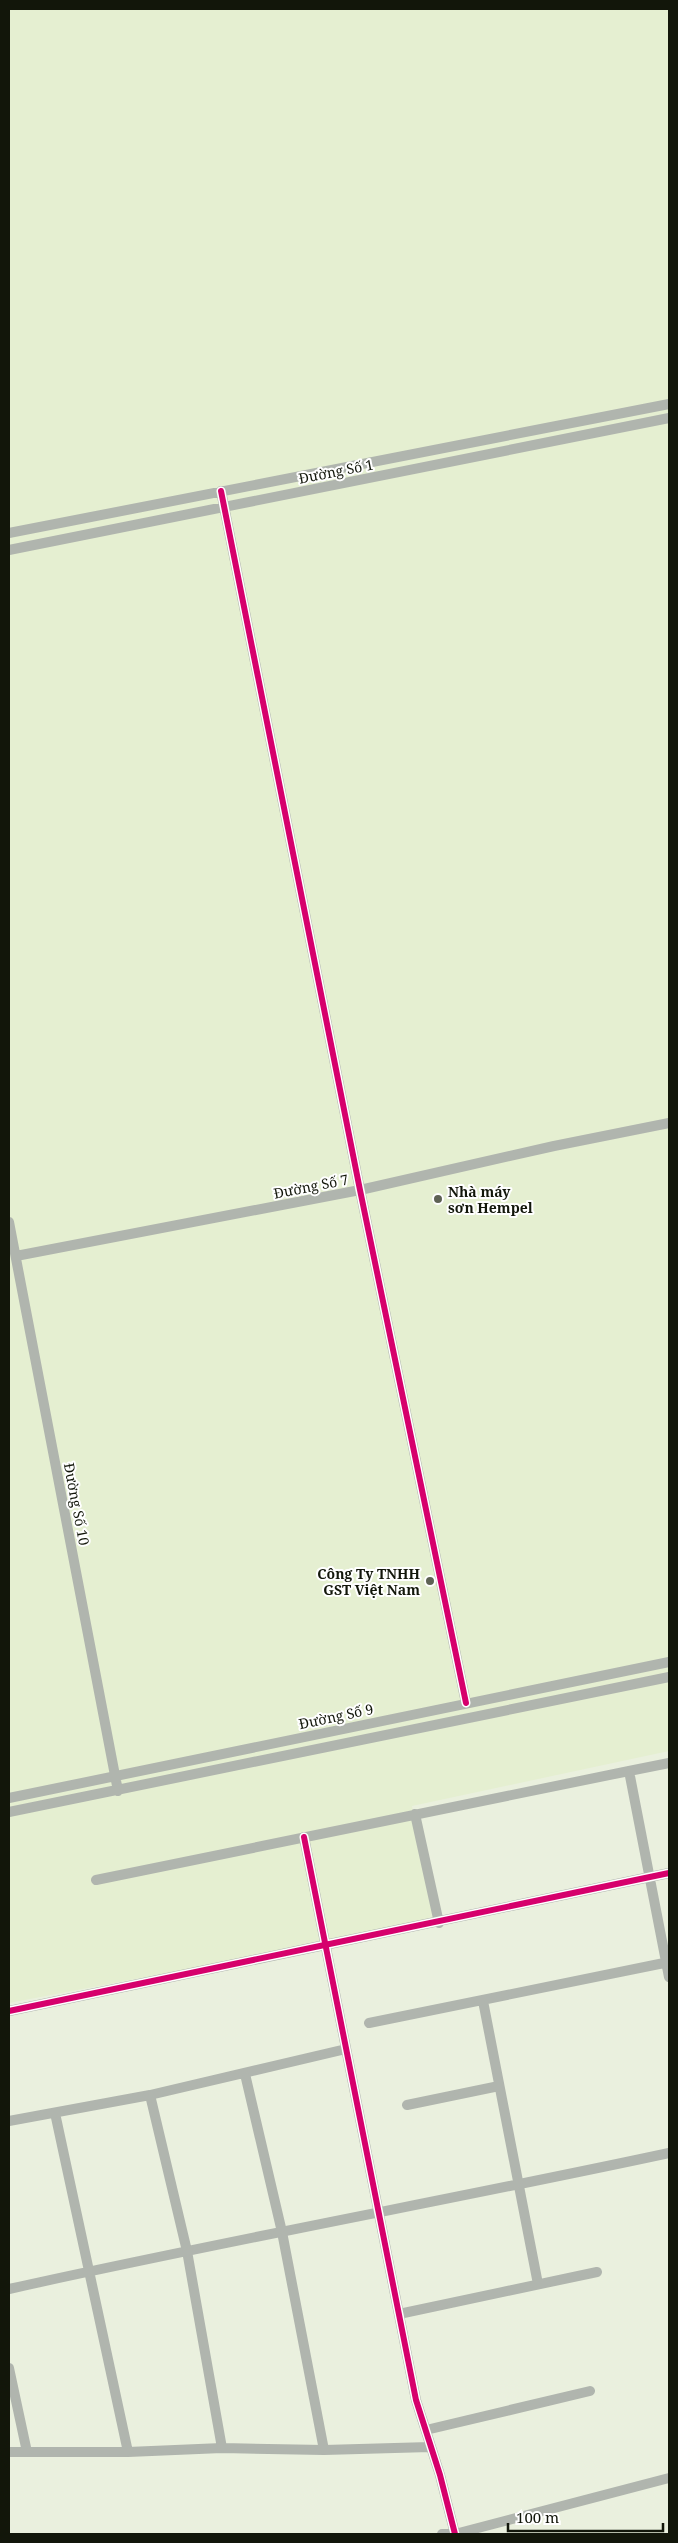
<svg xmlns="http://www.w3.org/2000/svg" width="678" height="2543" font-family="'Noto Serif',serif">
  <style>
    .built { fill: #e5efd1 }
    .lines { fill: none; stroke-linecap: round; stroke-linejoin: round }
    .minor { stroke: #b0b5ae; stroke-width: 10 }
    .cycleway-casing { stroke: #fff; stroke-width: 9 }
    .cycleway { stroke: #d6006c; stroke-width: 6 }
    .poi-dot { fill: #5e6254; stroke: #fff; stroke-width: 2 }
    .labels { text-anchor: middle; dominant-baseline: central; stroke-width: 4; stroke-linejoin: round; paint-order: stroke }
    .street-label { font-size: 14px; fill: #12160a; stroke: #fff }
    .poi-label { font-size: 14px; font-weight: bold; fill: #12160a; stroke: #fff; text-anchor: start }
  </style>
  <rect width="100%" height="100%" fill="#eaf0de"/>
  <path class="built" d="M9 9H669V1751L412 1806 434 1922 9 2003Z"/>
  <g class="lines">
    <path class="minor" d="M221 491 360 1190 466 1703
      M9 533 669 404
      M9 550 669 418
      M9 1222 118 1791
      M16 1256 360 1190 554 1146 669 1123
      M669 1763 629 1771 669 1977
      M9 1798 669 1662
      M9 1812 669 1677
      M415 1814 439 1923
      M304 1837 416 2400 440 2475 455 2534
      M96 1880 629 1771
      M483 2001 538 2284
      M9 2011C229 1964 449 1920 669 1873
      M369 2023 669 1962
      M245 2074 282 2232 324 2450
      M150 2095 187 2251 222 2448
      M407 2105 499 2086
      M55 2113 128 2452
      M9 2121 150 2095 346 2049
      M9 2289C228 2240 450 2200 669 2153
      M399 2314 597 2272
      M9 2368 27 2452
      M426 2430 590 2391
      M9 2452H128L222 2448 324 2450 430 2447
      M442 2534H455L669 2478"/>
    <defs>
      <path id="cycleway" d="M221 491 360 1190 466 1703
        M304 1837 416 2400 440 2475 455 2534
        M9 2011C229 1964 449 1920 669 1873"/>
    </defs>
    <use href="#cycleway" class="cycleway-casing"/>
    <use href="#cycleway" class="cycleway"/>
  </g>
  <g class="poi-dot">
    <circle cx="438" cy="1199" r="5"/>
    <circle cx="430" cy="1581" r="5"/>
  </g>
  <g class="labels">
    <g class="street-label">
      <text transform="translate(336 471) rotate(-11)">Đường Số 1</text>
      <text transform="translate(311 1186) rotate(-11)">Đường Số 7</text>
      <text transform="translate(77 1504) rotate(79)">Đường Số 10</text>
      <text transform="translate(336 1716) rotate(-12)">Đường Số 9</text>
    </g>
    <g class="poi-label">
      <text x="448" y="1191">Nhà máy<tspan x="448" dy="16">sơn Hempel</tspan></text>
      <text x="420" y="1573" text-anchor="end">Công Ty TNHH<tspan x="420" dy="16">GST Việt Nam</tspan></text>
    </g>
  </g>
  <rect width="678" height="2543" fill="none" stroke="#12160a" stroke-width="20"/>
  <path d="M508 2523v8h155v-8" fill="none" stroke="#12160a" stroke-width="2.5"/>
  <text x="516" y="2523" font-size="15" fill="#12160a" stroke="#ffffff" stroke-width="4" paint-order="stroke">100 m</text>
</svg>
